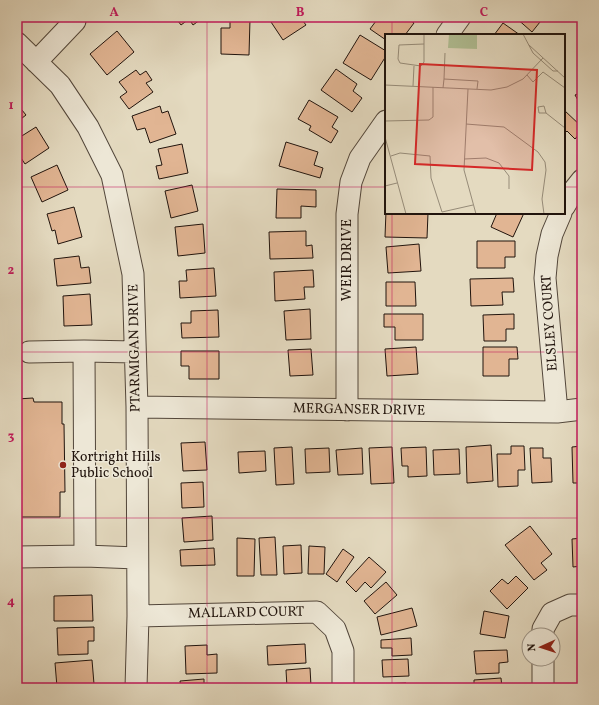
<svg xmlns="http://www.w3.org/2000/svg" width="599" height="705" font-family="Vollkorn,serif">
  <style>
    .building { fill: #e1b593; stroke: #21140d }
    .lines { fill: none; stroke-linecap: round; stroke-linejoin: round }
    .minor-casing { stroke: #52463a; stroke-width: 23 }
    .minor { stroke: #ede7d6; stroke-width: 21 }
    .grid { fill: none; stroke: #c2185b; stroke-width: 1; stroke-opacity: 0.55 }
    .poi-dot { fill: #8f2418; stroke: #ede7d6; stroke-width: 1.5 }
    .labels { text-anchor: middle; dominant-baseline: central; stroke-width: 3; stroke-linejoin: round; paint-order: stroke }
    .street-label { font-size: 14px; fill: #21140d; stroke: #ede7d6 }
    .poi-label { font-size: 14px; fill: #21140d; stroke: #ede7d6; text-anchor: start }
    .inset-road { fill: none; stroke: #968b78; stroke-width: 1 }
    .view { fill: #d62828; fill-opacity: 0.15; stroke: #d62828; stroke-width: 2 }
    .inset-edge { fill: none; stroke: #21140d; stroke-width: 2 }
    .neatline { fill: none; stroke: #c2185b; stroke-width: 1.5 }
    .grid-label { font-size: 13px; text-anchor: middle; font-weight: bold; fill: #c2185b }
  </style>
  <rect width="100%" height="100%" fill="#e4dac0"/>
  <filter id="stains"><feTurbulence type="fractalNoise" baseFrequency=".005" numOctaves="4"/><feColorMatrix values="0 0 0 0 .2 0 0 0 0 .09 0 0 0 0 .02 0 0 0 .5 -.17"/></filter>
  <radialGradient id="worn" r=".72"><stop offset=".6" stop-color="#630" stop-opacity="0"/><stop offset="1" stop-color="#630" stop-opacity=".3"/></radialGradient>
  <path class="building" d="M175 17H204L193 25 189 19 181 25Z
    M272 17H300L306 25 283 40 269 19Z
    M379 17H406L414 23 405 35H386V40L370 29Z
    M515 17H544L532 32Z
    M230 19H250L249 55 221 54V28H230Z
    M503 23 520 35H494Z
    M117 31 134 52 107 75 90 54Z
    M360 35 386 51V56L371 80 343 63Z
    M336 69 357 84 353 91 362 98 352 112 321 90Z
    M136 70 140 75 146 71 152 80 146 83 153 92 129 109 120 97 127 92 119 82Z
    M582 92V107L575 95Z
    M309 100 338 117 332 127 338 131 331 143 309 130 311 126 298 119Z
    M17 104 26 115 17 122Z
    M160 106 162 113 168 111 176 134 150 143 145 128 137 130 132 116Z
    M564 110 582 127V131L575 139 567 131 564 134Z
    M36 127 49 148 25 164 17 152V139Z
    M286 142 318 152 314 165 323 168 320 178 279 166Z
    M182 144 188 173 159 179 156 166 162 165 158 149Z
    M57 165 68 190 42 202 31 177Z
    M192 185 198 211 171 218 165 191Z
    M277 189 316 190V207L301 206V218H276Z
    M74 207 82 237 58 244 55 230 52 231 47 214Z
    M386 211V213H428L427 238 385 237Z
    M497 213H524L513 237 491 227Z
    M203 224 205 253 178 256 175 227Z
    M306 231V246L312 245 313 258 270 259 269 232Z
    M477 241H515V257H505V268H477Z
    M419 244 421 271 388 273 386 247Z
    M79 256 81 268 89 267 91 283 57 286 54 259Z
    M214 268 216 296 180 298 179 281H187L186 270Z
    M313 270 314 287H304L305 299 275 301 274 272Z
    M513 278 514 292H502L503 305 471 306 470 279Z
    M386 282H415L416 306H386Z
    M90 294 92 325 64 326 63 296Z
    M310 309 311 339 286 340 284 311Z
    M218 310 219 337 182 338 181 323H191V311Z
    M384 314H423V340H395V327H384Z
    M514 314V329H506V341H484L483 315Z
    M416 347 418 374 387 376 385 349Z
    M483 347H517L518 359H509V376H483Z
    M311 349 313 375 290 376 288 350Z
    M181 351H219V379H189V366H181Z
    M33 398 34 402H62V424H64L65 492H60V517H17V399Z
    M205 442 207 470 183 471 181 443Z
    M491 445 493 481 467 483 466 447Z
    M511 446H524L525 470H518V486L498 487 497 454H511Z
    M582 446V483H573L572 447Z
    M292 447 294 484 276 485 274 448Z
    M392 447 394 483 371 484 369 448Z
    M426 447 427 476 408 477V466H402L401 448Z
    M329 448 330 472 306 473 305 449Z
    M362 448 363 474 338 475 336 450Z
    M530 448H543V458H551L552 482 532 483Z
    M459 449 460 474 434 475 433 450Z
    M265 451 266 471 239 473 238 452Z
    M203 482 204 507 182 508 181 483Z
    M212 516 213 540 184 542 182 518Z
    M530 526 552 554 541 563 547 570 534 580 505 545Z
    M275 537 277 575H261L259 538Z
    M237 538 255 539 254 576H237Z
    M582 538V566L573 567 572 539Z
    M301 545 302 573 284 574 283 546Z
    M309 546 325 547 324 574H308Z
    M214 548 215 565 181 566 180 550Z
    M343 549 354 557 337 582 326 574Z
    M369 557 386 572 371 588 365 582 356 592 346 582Z
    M516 576 528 588 507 609 490 591 502 579 508 584Z
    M386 582 397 595 375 614 364 601Z
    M92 595 93 621H54V596Z
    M412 608 417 626 381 635 377 617Z
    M484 611 509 616 505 638 480 634Z
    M94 627V641H88V654L58 655 57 628Z
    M411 638 412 655 392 656V648H381V640Z
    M305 644 306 663 268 665 267 646Z
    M207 645V655L217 654V673L186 674 185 646Z
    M579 648H582V661H580Z
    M507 650 508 662 499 663V673L476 674 474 651Z
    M408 659 409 676 383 677 382 660Z
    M92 660 94 684 57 687 55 663Z
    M310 668 311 686 287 687 286 670Z
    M580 668H582V688H581Z
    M501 678 502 688H474V680Z
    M204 679V688H181L180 681Z
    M406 683V688H382V684Z"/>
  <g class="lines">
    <defs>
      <path id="minor" d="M447 35 460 17
        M17 43 60 85 88 127 112 175 133 274 137 407 138 616 136 688
        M36 62 75 21 69 17
        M564 207 574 190 582 180
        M29 352 84 351
        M135 352 84 351 85 556 137 558
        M137 407 557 412 582 409
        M347 410V214L351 182 360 158 386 121
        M557 412 545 278 547 256 552 234 561 213
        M17 557 85 556
        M138 616 317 612 335 629 343 651V688
        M543 635V629L552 613 570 605H582
        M543 688V659"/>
    </defs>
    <use href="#minor" class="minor-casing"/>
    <use href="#minor" class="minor"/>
  </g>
  <path class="grid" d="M207 17V688M392 17V35M17 187H386M564 187H582M392 213V688M17 352H582M17 518H582"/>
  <circle class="poi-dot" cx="63" cy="465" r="4"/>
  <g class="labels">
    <g class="street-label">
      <text transform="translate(347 260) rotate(-90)">WEIR DRIVE</text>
      <text transform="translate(550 323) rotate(-94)">ELSLEY COURT</text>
      <text transform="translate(135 348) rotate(-91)">PTARMIGAN DRIVE</text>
      <text transform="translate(359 410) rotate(1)">MERGANSER DRIVE</text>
      <text transform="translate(246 613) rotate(-1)">MALLARD COURT</text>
    </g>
    <g class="poi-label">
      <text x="71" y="457">Kortright Hills<tspan x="71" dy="16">Public School</tspan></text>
    </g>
  </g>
  <g transform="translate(385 34)">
    <rect width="180" height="180" fill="#e4dac0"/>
    <path d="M64 0H92V15L63 14Z" fill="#b1c095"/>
    <path class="inset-road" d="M39 0V28L36 32 15 29 13 25 14 11 39 10M138 0 148 19 168 37H173M144 11 180 44M142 41 148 48 158 38 180 54M59 45 60 19M0 51 106 56 122 53 138 45 158 24M28 52 29 32M58 54 59 45 93 47 92 55M83 55 79 136 91 180M161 79H154L153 73 159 72 161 79 180 94M0 87 44 86 48 83V53M81 90 119 93 153 118 160 128 161 136 157 165 159 180M0 103 21 180M6 122 15 119 45 122 46 144 57 178 88 171M79 125 101 124 114 129 124 142V155M0 152 12 149"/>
    <path class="view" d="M35 30 152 36 147 136 30 130Z"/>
    <rect width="180" height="180" class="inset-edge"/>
  </g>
  <rect width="599" height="705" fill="none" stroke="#e4dac0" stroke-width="44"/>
  <g transform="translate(541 647) rotate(267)"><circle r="19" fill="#ede7d6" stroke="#9b9386"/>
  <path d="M0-3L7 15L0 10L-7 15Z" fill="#8f2418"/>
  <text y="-6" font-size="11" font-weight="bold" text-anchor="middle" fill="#21140d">N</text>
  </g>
  <rect x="22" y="22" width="555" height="661" class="neatline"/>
  <g class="grid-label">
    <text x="114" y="16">A</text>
    <text x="300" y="16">B</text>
    <text x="484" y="16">C</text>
    <text x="11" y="109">1</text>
    <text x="11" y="274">2</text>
    <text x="11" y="440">3</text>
    <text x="11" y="605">4</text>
  </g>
  <rect width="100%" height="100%" filter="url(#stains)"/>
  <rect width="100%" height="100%" fill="url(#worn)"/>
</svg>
